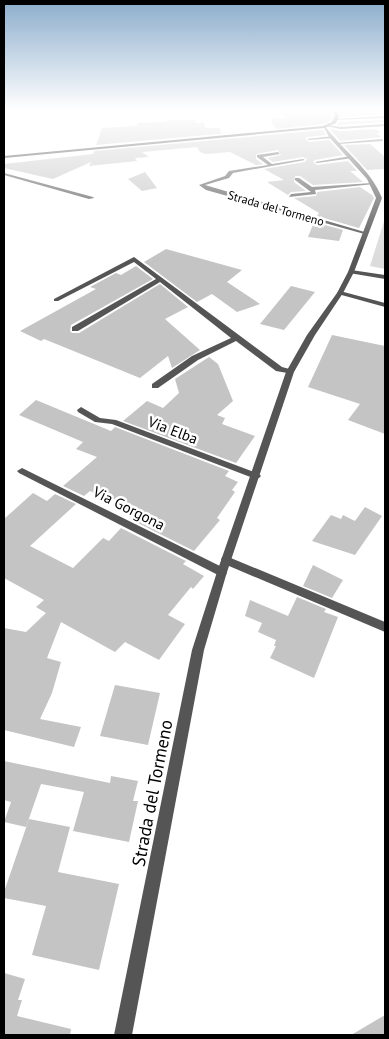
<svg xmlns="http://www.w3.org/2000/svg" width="389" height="1039" font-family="'PT Sans',sans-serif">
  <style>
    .green { fill: #dcdcdc }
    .building { fill: #c4c4c4 }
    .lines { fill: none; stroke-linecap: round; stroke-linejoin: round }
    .minor { fill: #555; fill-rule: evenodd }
    .tertiary { fill: #555; fill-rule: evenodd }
    .secondary { fill: #222; fill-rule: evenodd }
    .labels { text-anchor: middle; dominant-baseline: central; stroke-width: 5; stroke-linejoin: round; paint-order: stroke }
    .far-street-label { font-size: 12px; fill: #000; stroke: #fff }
    .street-label { font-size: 15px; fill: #000; stroke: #fff }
    .near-street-label { font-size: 18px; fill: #000; stroke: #fff }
  </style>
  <rect width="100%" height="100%" fill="#fff"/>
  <path class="green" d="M385 218V269L370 266Z"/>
  <path class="building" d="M297 109H330L333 116 331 121 323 124 276 129 270 119 286 118 279 111 298 110Z
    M338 109H385V114L341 117Z
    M167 120H195L196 123H204L205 128H220L221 133 239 132 96 145 102 128 137 126V123L167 122Z
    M385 120V122L337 125 339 122Z
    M330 129 341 131 376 129 381 133H376L381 137 340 141Z
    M323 130 326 135 307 137 305 139 309 142 329 140 343 155 315 160 313 162 317 165 348 161 357 171H350L363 182 313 185 300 176H295L294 182 306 191 291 192 288 195 267 182 284 180 264 169 305 162 307 159 303 157 273 162 267 158 281 155 278 150 256 154V159L263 164 256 165 230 152 206 154 200 152 197 147 142 152 149 157 135 158 137 161 89 166 91 162 53 179 4 168V164L93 154 94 151Z
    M370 144 385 157V169L367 170 344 145Z
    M145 172 157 188 142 191 128 179Z
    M360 187 372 195 374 198 359 228 317 216 319 213 294 198 316 196 317 192Z
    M314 222 343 230 339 241 308 237Z
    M166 249 242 270 227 282 260 304 237 312 212 294 197 302 144 262Z
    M136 266 153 279 71 325 70 331 72 333H79L160 284 188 307 165 319 200 350 172 368 168 356 140 378 44 339 41 341 20 331 96 289 90 287 116 273 121 275Z
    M291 286 315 292 284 330 260 324Z
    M332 335 385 346V434L348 420 360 404 308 387Z
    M209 357 218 364 233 401 217 415 225 418 222 424 255 436 236 463 123 421 147 401 163 408 179 393 175 379Z
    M36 400 111 431 115 427 229 471 225 476 238 482 232 490 235 492 217 518 220 520 194 551 130 519 138 511 104 494 101 496 90 491 84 496 63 486 97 457 76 449 83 442 19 415Z
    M33 493 47 501 55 494 76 504 30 546 73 568 103 538 109 541 121 528 186 561 183 564 204 576 193 589 191 587 168 615 185 624 159 660 125 642 115 652 61 622 47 658 61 662 52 693 40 719 81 727 74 747 4 730V628L26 632 46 613 36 607 44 600 4 578V519Z
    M365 507 382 516 355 555 312 541 331 515 341 519 343 515 355 521Z
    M313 565 343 580 332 598 303 586Z
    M297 597 326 609 324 612 338 617 314 678 270 658 276 646H274L276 640 258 632 262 623 245 616 250 600 288 616Z
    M115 685 160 693 148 745 100 736Z
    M4 761 110 783 111 776 138 781 133 801H138L129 842 73 831 84 792 41 784 26 827 4 822 11 802 4 800Z
    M29 819 70 827 58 872 119 884 99 970 32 955 46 906 4 898V892Z
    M4 973 25 979 18 1000H22L17 1016 71 1029 70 1035H4Z
    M385 1015V1035H351Z"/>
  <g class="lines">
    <path class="minor" d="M385 116V118L333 120 335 119Z
      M385 124V126L341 129 325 126 327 125 341 127Z
      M333 136 334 138 309 140 307 139Z
      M382 139 383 141 338 144 336 143Z
      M278 152 280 154 263 157 272 164 303 159 305 160 233 173 229 178 205 185 368 233V235L206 190 199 185 225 176 229 171 268 165 257 157V155Z
      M351 156 353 158 317 163 315 162Z
      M4 173 93 197 94 198 89 199 4 175Z
      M295 178H299L312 187 372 183 374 184 315 190 316 194 289 197 291 194 311 192 295 180Z
      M134 257 282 367 293 370V374L276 371 236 341 198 360 158 388H152V384L192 356 231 338 160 282 78 331H72V327L156 279 134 262 58 301H54V299Z
      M351 270 385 275V279L349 273V271Z
      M340 291 385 303V307L338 294 337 293Z
      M81 407 100 418 116 420 259 474 261 476 259 478H253L112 424 95 422 78 412 77 410Z
      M22 468 226 569 227 572 226 575 222 576 218 575 19 473 17 471Z
      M226 556 385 622V632L222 563 221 560 222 557Z"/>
    <path class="tertiary" d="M323 126H325C343 151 370 168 382 198L354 272 343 293 315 335 294 372 227 572 204 650 132 1035H114L192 650 217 572 286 372 307 335 337 293 348 272 376 198 367 179 329 137Z"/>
    <path class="secondary" d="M332 109H336L339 116 336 123 324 128 4 158V156L323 126 332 122 335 116Z"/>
  </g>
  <linearGradient id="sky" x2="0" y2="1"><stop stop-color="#8cadcc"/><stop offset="0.43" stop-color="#fff"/><stop offset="1" stop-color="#fff" stop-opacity="0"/></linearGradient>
  <rect width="389" height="255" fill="url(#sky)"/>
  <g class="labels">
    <g class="far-street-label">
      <text transform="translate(276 208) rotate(16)">Strada del Tormeno</text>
    </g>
    <g class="street-label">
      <text transform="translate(173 430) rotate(21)">Via Elba</text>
      <text transform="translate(129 508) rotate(27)">Via Gorgona</text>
    </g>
    <g class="near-street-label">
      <text transform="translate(152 793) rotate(-79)">Strada del Tormeno</text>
    </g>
  </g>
  <rect width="389" height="1039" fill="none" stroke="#000000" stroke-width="10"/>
</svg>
